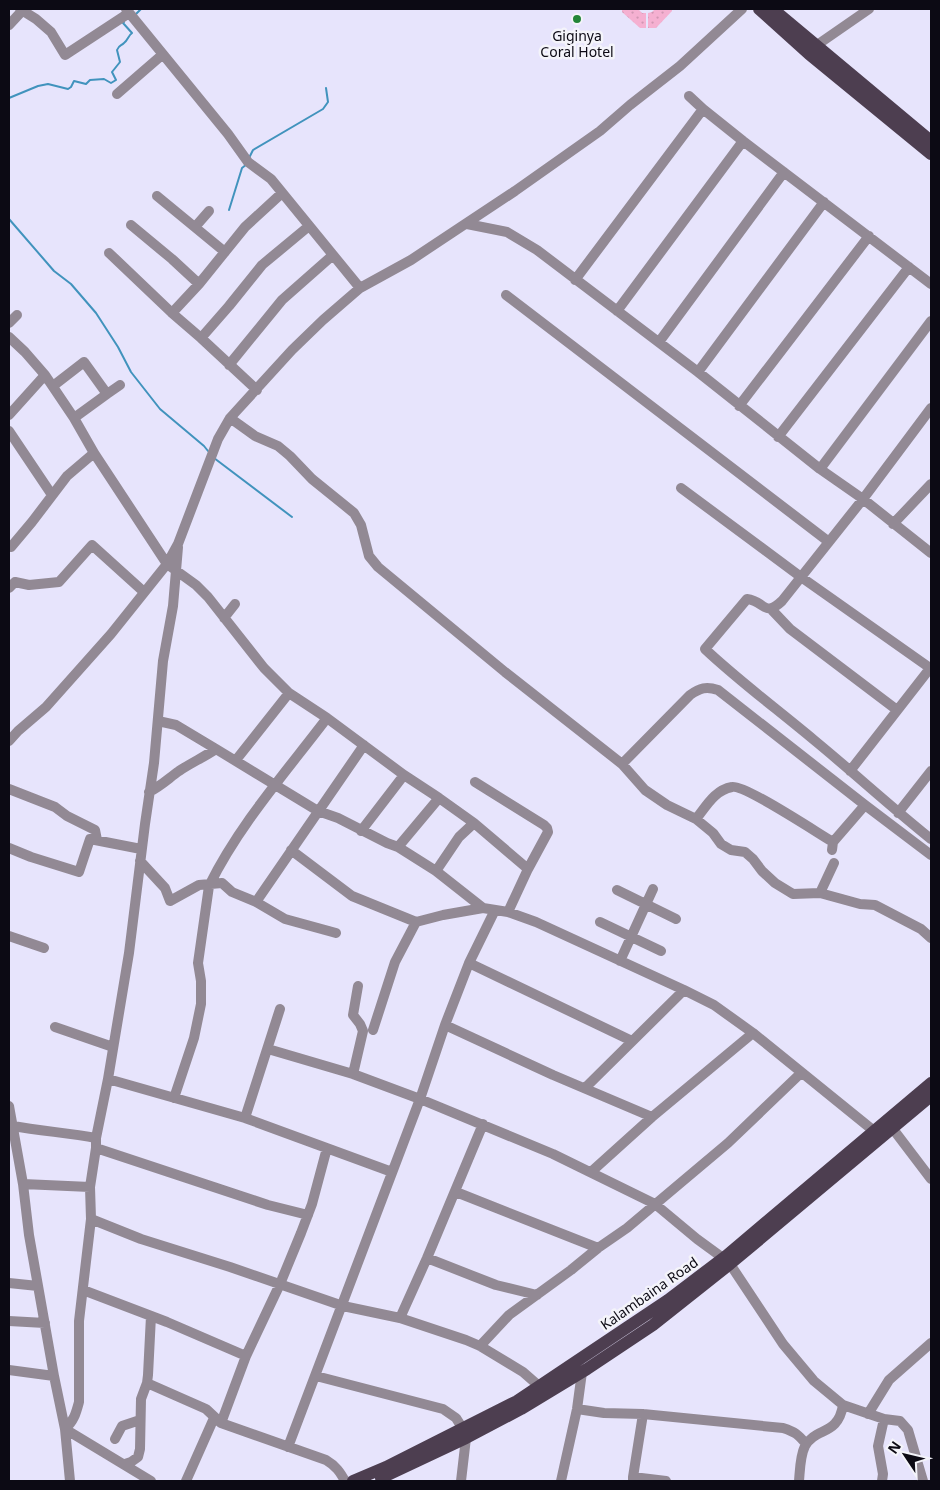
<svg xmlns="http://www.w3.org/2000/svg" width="940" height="1490" font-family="'Noto Sans',sans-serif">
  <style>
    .grass { fill: url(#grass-dots) }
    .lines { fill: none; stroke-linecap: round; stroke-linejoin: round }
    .stream { stroke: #4193bd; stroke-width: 2 }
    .minor { stroke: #928994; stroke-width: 10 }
    .major { stroke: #4d3e50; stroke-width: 12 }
    .poi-dot { fill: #238538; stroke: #f4f4fa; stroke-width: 2 }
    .labels { text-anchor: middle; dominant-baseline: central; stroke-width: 5; stroke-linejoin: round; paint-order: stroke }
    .poi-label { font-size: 14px; fill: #0c0a14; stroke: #f4f4fa }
    .street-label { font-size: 14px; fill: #0c0a14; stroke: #f4f4fa }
  </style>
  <defs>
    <pattern id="grass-dots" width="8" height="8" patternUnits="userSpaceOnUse" patternTransform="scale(1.25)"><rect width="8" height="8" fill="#f5b0d1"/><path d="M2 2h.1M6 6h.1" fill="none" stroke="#d196b3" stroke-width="1.8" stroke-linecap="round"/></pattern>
  </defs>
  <rect width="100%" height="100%" fill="#e7e4fc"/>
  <path class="grass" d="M622 9H638L642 13H646V28H640L622 12Z
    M655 9H672V11L656 28H648V13L652 12Z"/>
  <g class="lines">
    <path class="stream" d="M136 14 141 9
      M9 98 38 86 48 84 68 89 71 87 74 81 86 84 90 80 104 79 111 83 116 80 112 72 120 62 117 50C119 45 121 46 124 43 128 40 128 36 132 33L123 23 124 22
      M249 158 253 150 323 109 328 102 326 88
      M229 210 242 168 247 164
      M9 219 54 271 71 284 96 313 118 347 131 372 160 409 204 446 208 451
      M214 458 292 517"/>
    <path class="minor" d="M20 9 36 19 51 32 65 55 129 13
      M126 9 228 134 248 162 271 179 360 288
      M9 25 22 11
      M817 45 869 9
      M117 94 162 55
      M689 96 703 109 743 141 931 284
      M157 196 225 252
      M467 224 507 232 537 250 698 372 820 469 863 499 931 553
      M131 225 172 259 199 284
      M195 227 209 211
      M109 253 172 313 201 338 257 390
      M575 280 703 109
      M506 295 829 542
      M617 311 743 141
      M172 313 199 284 245 227 282 193
      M9 323 17 315
      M9 337 25 352 45 375 74 418 94 453 167 564 196 585 208 597 264 668 289 693 327 718 404 775 439 798 474 823 528 869 508 912
      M201 338 229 306 262 265 309 226
      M659 342 784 172
      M229 365 282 300 333 255
      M698 372 824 202
      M53 386 84 362 107 394 74 418
      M107 394 120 385
      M739 406 869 236
      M931 408 863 499 782 601C764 618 765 601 747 599L705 649C739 681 777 709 814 740 853 772 891 807 931 839
      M9 415 45 375
      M230 418 255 436 278 446 290 456 312 479 354 513 361 525 369 556 378 567 505 672 622 764 645 790 667 805 696 819C707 805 715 790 732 787 744 784 819 834 833 842L832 850
      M9 431 52 495
      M778 437 909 267
      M820 469 931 321
      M681 488 801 577 930 668
      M893 524 931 484
      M11 547 32 522 67 476 94 453
      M9 588 15 582 29 585 59 582 92 545 144 592
      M771 609 790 629 897 710
      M224 618 235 604
      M158 721 176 725 216 749
      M9 741 18 731 46 707 111 634 167 564 178 544 218 439 230 418 292 350 323 320 360 288 411 260 515 191 600 131 630 105 680 66 742 9
      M236 760 289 693
      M622 764 690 695C700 688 706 686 718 690L865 805 931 855
      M850 771 931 667
      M475 782 544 825 547 828 548 832 528 869
      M9 789 55 807 67 816 95 830 97 840
      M149 792C161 786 169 778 179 771 191 763 204 757 216 749L318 811 338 818 387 843 398 847 436 871 483 908 508 912 536 922 684 990 714 1005 753 1033 874 1131
      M898 813 931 771
      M696 819 713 833 721 844 731 850 745 852 753 859 762 871 775 883 793 894 820 893 860 904 875 905 921 929 931 938
      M361 831 404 775
      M833 842 865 805
      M398 847 439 798
      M9 848 31 857 79 872 90 839 141 849
      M291 850 352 896 416 922 443 915 483 908
      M140 861 165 888 170 901 199 885 222 883 232 892 256 902 285 919 336 933
      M436 871 459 837 474 823
      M617 890 676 919
      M820 893 834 863
      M256 902 364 745
      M600 922 661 951
      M9 936 44 948
      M620 961 653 889
      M469 963 632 1041
      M445 1025 553 1075 652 1117
      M55 1027 113 1047
      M373 1030 395 962 416 922
      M268 1049 353 1074 420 1099 553 1154 655 1204 697 1239 723 1258
      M353 1074 363 1031 360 1024 353 1015 358 986
      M108 1079 245 1118 392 1172
      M585 1088 684 990
      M174 1098 194 1038 201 1004V981L198 963 209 886C239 825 286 772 327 718
      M9 1106 23 1184 29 1235 54 1376 65 1429 70 1481
      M245 1118 280 1009
      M13 1126C41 1131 69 1133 96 1138
      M893 1129 931 1179
      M96 1148 268 1205 308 1215
      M591 1172 652 1117 753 1033
      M23 1184 90 1187
      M456 1192 598 1248
      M91 1219 141 1239 230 1267 343 1306 400 1318 466 1340 480 1346 523 1372 539 1386
      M727 1257 730 1264 783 1344 814 1381 843 1405 884 1419 900 1421 908 1430 923 1481
      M427 1258 496 1285 537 1295
      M9 1283 38 1286
      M83 1290 167 1322 246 1356
      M400 1318 427 1258 483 1124
      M9 1321 45 1323
      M480 1346 509 1315 571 1270 598 1248 627 1228 728 1143 801 1073
      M9 1370 54 1376
      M316 1376 443 1409 456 1418 463 1429
      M147 1383 206 1409 221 1423 326 1460C336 1466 340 1472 345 1481
      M577 1409 604 1413 643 1414 783 1428C795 1432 798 1434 806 1444
      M868 1414 889 1380 931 1343
      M221 1423 246 1356 280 1284 301 1233 312 1204 327 1148
      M115 1439 122 1426 140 1420
      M288 1447 420 1099 445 1025 469 963 495 910
      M125 1464 131 1462 138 1457 140 1449 141 1399 147 1383 148 1375 151 1316
      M633 1477 643 1414
      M151 1481 65 1429C74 1421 76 1413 79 1402V1321L91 1219 90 1187 96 1148V1138L108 1079 129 953 145 824 154 763 163 661 173 606 178 547
      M186 1481 214 1418
      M461 1481 466 1438
      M561 1481 577 1409 582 1372
      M633 1481V1477L666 1481
      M799 1481C800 1470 800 1456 805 1446 816 1427 838 1436 843 1405
      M882 1481 883 1474 878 1446 884 1419"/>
    <path class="major" d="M759 9 809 54 931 154
      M773 9 931 141
      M381 1478 466 1438 521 1409 587 1369 653 1325 730 1264 931 1096
      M353 1481 386 1467 517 1401 668 1300 726 1256 931 1083"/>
  </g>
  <circle class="poi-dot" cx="577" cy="19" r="5"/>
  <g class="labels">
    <g class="poi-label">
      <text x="577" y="35">Giginya<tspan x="577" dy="16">Coral Hotel</tspan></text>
    </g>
    <g class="street-label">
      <text transform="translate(649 1293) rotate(-35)">Kalambaina Road</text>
    </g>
  </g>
  <rect width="940" height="1490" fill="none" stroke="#0c0a14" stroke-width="20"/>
  <g transform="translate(905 1455) rotate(305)" stroke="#f4f4fa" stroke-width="4" paint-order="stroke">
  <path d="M0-4L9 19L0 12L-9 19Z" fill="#0c0a14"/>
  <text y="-8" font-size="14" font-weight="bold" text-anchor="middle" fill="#0c0a14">N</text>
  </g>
</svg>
